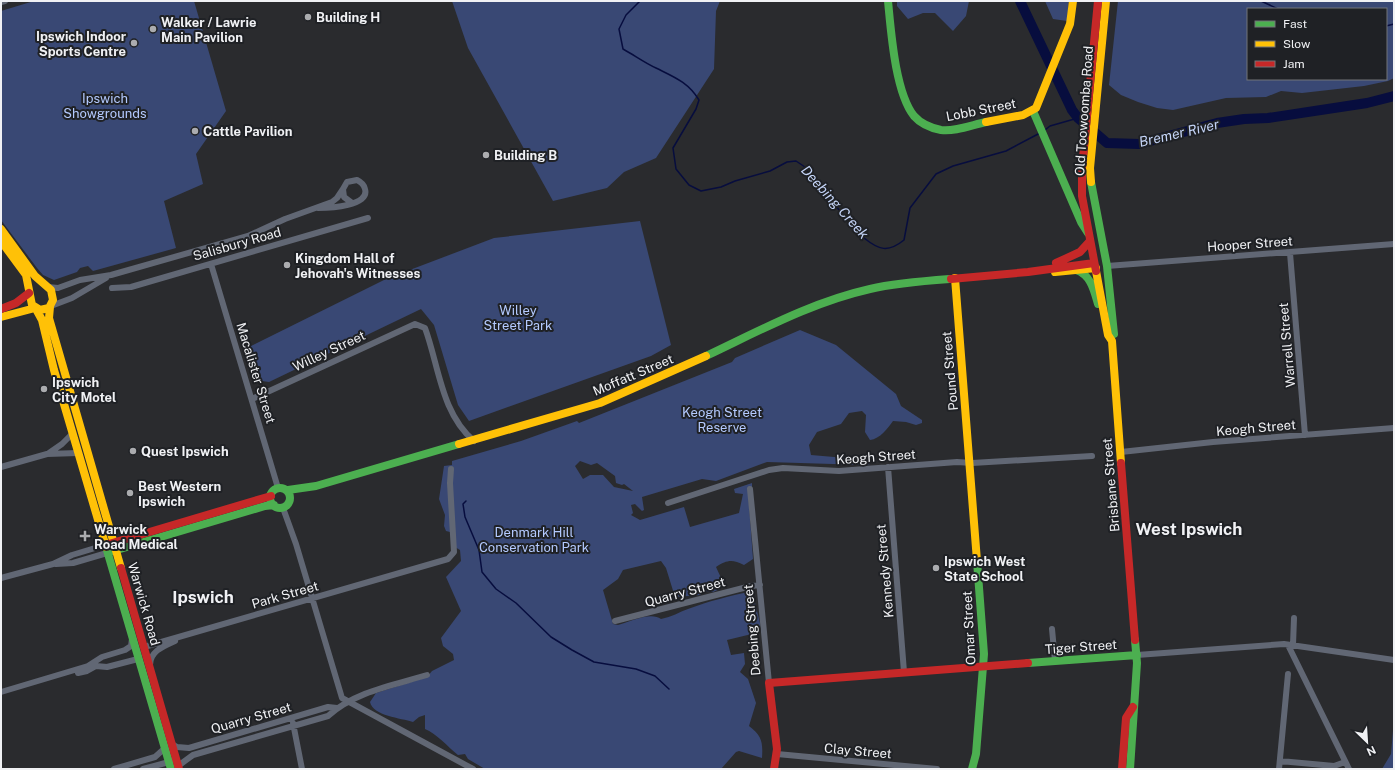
<svg xmlns="http://www.w3.org/2000/svg" width="1395" height="770" font-family="'Public Sans',sans-serif">
  <style>
    .green { fill: #394874; fill-rule: evenodd }
    .lines { fill: none; stroke-linecap: round; stroke-linejoin: round }
    .stream { stroke: #070d3e; stroke-width: 1.5 }
    .river { stroke: #070d3e; stroke-width: 10 }
    .street { stroke: #616774; stroke-width: 6 }
    .fast { stroke: #4caf50; stroke-width: 8 }
    .slow { stroke: #ffc107; stroke-width: 8 }
    .jam { stroke: #c62828; stroke-width: 8 }
    .poi-dot { fill: #abacaf; stroke: #1f2125; stroke-width: 1.5 }
    .labels { text-anchor: middle; dominant-baseline: central; stroke-width: 4; stroke-linejoin: round; paint-order: stroke }
    .poi-label { font-size: 13px; font-weight: bold; fill: #f0f1f4; stroke: #1f2125; text-anchor: start }
    .park-label { font-size: 13px; fill: #b4caff; stroke: #1f2125 }
    .street-label { font-size: 13px; fill: #f0f1f4; stroke: #1f2125 }
    .water-label { font-size: 14px; font-style: italic; fill: #c4d4f7; stroke: #1f2125 }
    .district-label { font-size: 17px; font-weight: bold; fill: #f0f1f4; stroke: #1f2125 }
  </style>
  <rect width="100%" height="100%" fill="#2a2b2e"/>
  <path class="green" d="M34 1H194L226 111 196 154 203 184 164 201 176 248 93 271 88 266 80 268 77 272 54 280 43 275 37 268 1 220V11Z
    M452 1H720L716 11 714 69 656 158 624 172 607 188 553 201 468 48Z
    M897 1H969L966 16 953 31 935 13H923L908 19 897 6Z
    M1045 1H1069L1067 21 1053 19Z
    M1118 1H1394V78L1388 81 1364 86 1302 93 1281 91 1266 97 1226 98 1173 110 1157 108 1138 102 1121 95 1109 85ZM1248 9H1386V79H1248Z
    M640 221 671 345 651 356 469 421 458 405 434 325 421 309 269 382 262 381 259 378 249 347 386 279 494 238Z
    M800 330 836 345 896 394 901 406 922 420V423L916 425 906 422 893 421C888 428 880 439 870 440L865 432 866 415 862 411 849 413 841 424 817 432 809 445 811 455 869 460 870 464 866 465 767 462 716 481 702 479 642 497 644 510 642 511 635 504 631 505 633 513 631 515 640 520 684 507 690 527 739 513 743 494 735 493 734 489 752 483V488L748 490 753 559 744 565C732 559 727 560 716 567L722 580 720 589 713 592 705 591 700 595 675 597 666 568 661 561 623 570 618 579 603 590 613 624 618 625C629 622 651 611 661 619 672 617 679 612 688 609 709 601 730 596 752 591L760 623V632L727 640 731 655 744 653 745 664 740 672 748 679 756 703 749 726C762 736 763 742 762 758L739 751 736 752 721 769H485L468 759 465 754 458 755C448 747 436 733 425 729V715L419 717 413 722C401 718 373 716 370 702L376 693 427 677 432 671 454 660 453 654 443 646 441 638 461 611 446 577 461 561 460 550 455 547 450 532 446 531 444 526 445 515 439 499 444 466 452 465V461L521 441 577 421 579 423 732 362 735 358ZM580 461 591 465 597 463 615 476 616 483 622 485 624 484 633 491 614 487 603 475H590L583 479 575 466Z
    M1394 719V769H1382L1391 754Z"/>
  <g class="lines">
    <path class="stream" d="M640 1 626 15 619 29 623 49C634 55 645 63 656 68 674 77 688 82 699 100L696 109 673 148 676 169 689 185 701 191 721 187 735 181 770 171 787 162 796 161 805 167 811 178 864 238C879 250 888 253 904 240L910 208 936 174 953 166 1006 151 1040 133
      M1261 1 1278 9
      M1386 26 1394 24
      M1045 130 1050 126 1078 118
      M466 501 463 504 465 517 479 550 482 572 496 589 516 603 551 637 572 650 594 662 636 669 655 676 669 689"/>
    <path class="river" d="M1020 1 1072 110 1078 118 1107 143 1139 144 1217 123 1244 119 1268 118 1367 103 1394 96"/>
    <path class="street" d="M1 2 5 1
      M318 208C330 208 370 206 365 189 364 184 361 182 357 180L347 182 343 189 344 197 352 203
      M1290 253 1305 435
      M211 264 278 488
      M1107 266 1394 244
      M48 287 58 288 80 280 111 275 248 236 285 219 332 202 337 198 343 189
      M112 288 131 287 368 218
      M51 306 72 298 106 278
      M252 399 415 324 425 328C439 366 441 413 474 441
      M1121 452 1213 442 1394 428
      M49 453 62 444 73 433
      M1 467 47 454 78 453
      M888 467 904 672
      M750 489 769 683
      M668 503 769 470 783 468 839 471 957 462 972 463 1092 456
      M283 508 296 544 342 698 473 769
      M56 564 73 563 107 553
      M1 578 53 564 72 555 105 545
      M615 621 751 586 760 585
      M1052 629 1055 661
      M1288 645 1349 769
      M1293 645 1294 618
      M144 647 448 559 454 552 450 483 451 469
      M1137 655 1284 644 1394 660
      M150 665C150 651 164 646 175 641
      M78 673 87 671 96 666 107 667 138 659
      M1 692 88 666 102 657 125 650 131 646 132 639
      M293 723 302 769
      M172 744 177 747 189 748 328 707 337 708
      M777 754 937 769
      M1280 761 1334 766 1345 762
      M178 766 193 755 328 716C354 692 394 685 427 675
      M114 769 155 757 165 748
      M143 769 169 762 170 760
      M1279 769 1288 674"/>
    <path class="fast" d="M888 1C891 31 895 92 914 116 921 124 931 128 941 130 954 132 972 125 986 122
      M1033 111 1081 222 1088 233
      M1091 182 1107 266 1114 334
      M1076 270C1091 275 1094 290 1098 304
      M706 356C759 331 812 302 870 289 896 283 924 281 951 279
      M270 498a10 10 0 1 1 20 0a10 10 0 1 1-20 0Z
      M288 490 316 486 459 444
      M106 547 171 769
      M110 552 265 506 274 505
      M1028 663 1137 655
      M972 769 976 754 984 654 977 561
      M1130 769 1137 663 1135 640"/>
    <path class="slow" d="M986 122 1023 115 1036 108 1070 24 1073 1
      M1091 182 1090 168 1106 1
      M1 229 35 276 51 290 53 300 49 308 40 310 32 305 26 275 1 241
      M1096 271 1108 335 1112 341 1121 463
      M1055 272 1096 268
      M955 278 977 561
      M50 307 49 318 121 568
      M36 309 42 320 54 370 106 547
      M1 317 35 308
      M459 444 600 403 706 356"/>
    <path class="jam" d="M1056 263 1080 252 1090 241
      M1096 271 1082 196V168L1098 1
      M951 279 1028 272 1094 263
      M1 309 16 303 29 293
      M1121 463 1135 640
      M109 544 271 496
      M121 568 179 769
      M774 769 777 749 769 683 1028 663
      M1122 769 1126 718 1133 707"/>
  </g>
  <g class="poi-dot">
    <circle cx="308" cy="17" r="4"/>
    <circle cx="153" cy="29" r="4"/>
    <circle cx="134" cy="43" r="4"/>
    <circle cx="195" cy="131" r="4"/>
    <circle cx="486" cy="155" r="4"/>
    <circle cx="287" cy="265" r="4"/>
    <circle cx="44" cy="389" r="4"/>
    <circle cx="133" cy="451" r="4"/>
    <circle cx="130" cy="493" r="4"/>
    <path d="M83 530h4v4h4v4h-4v4h-4v-4h-4v-4h4z"/>
    <circle cx="936" cy="568" r="4"/>
  </g>
  <g class="labels">
    <g class="poi-label">
      <text x="316" y="17">Building H</text>
      <text x="161" y="22">Walker / Lawrie<tspan x="161" dy="15">Main Pavilion</tspan></text>
      <text x="126" y="36" text-anchor="end">Ipswich Indoor<tspan x="126" dy="15">Sports Centre</tspan></text>
      <text x="203" y="131">Cattle Pavilion</text>
      <text x="494" y="155">Building B</text>
      <text x="295" y="258">Kingdom Hall of<tspan x="295" dy="15">Jehovah's Witnesses</tspan></text>
      <text x="52" y="382">Ipswich<tspan x="52" dy="15">City Motel</tspan></text>
      <text x="141" y="451">Quest Ipswich</text>
      <text x="138" y="486">Best Western<tspan x="138" dy="15">Ipswich</tspan></text>
      <text x="94" y="529">Warwick<tspan x="94" dy="15">Road Medical</tspan></text>
      <text x="944" y="561">Ipswich West<tspan x="944" dy="15">State School</tspan></text>
    </g>
    <g class="park-label">
      <text x="105" y="98">Ipswich<tspan x="105" dy="15">Showgrounds</tspan></text>
      <text x="518" y="310">Willey<tspan x="518" dy="15">Street Park</tspan></text>
      <text x="722" y="412">Keogh Street<tspan x="722" dy="15">Reserve</tspan></text>
      <text x="534" y="532">Denmark Hill<tspan x="534" dy="15">Conservation Park</tspan></text>
    </g>
    <g class="street-label">
      <text transform="translate(981 110) rotate(-11)">Lobb Street</text>
      <text transform="translate(1084 111) rotate(-86)">Old Toowoomba Road</text>
      <text transform="translate(237 244) rotate(-16)">Salisbury Road</text>
      <text transform="translate(1250 244) rotate(-4)">Hooper Street</text>
      <text transform="translate(1287 345) rotate(-95)">Warrell Street</text>
      <text transform="translate(329 351) rotate(-25)">Willey Street</text>
      <text transform="translate(950 371) rotate(-95)">Pound Street</text>
      <text transform="translate(256 373) rotate(73)">Macalister Street</text>
      <text transform="translate(633 375) rotate(-23)">Moffatt Street</text>
      <text transform="translate(1256 428) rotate(-5)">Keogh Street</text>
      <text transform="translate(876 457) rotate(-4)">Keogh Street</text>
      <text transform="translate(1111 485) rotate(-95)">Brisbane Street</text>
      <text transform="translate(885 571) rotate(-95)">Kennedy Street</text>
      <text transform="translate(685 592) rotate(-15)">Quarry Street</text>
      <text transform="translate(285 595) rotate(-16)">Park Street</text>
      <text transform="translate(144 604) rotate(74)">Warwick Road</text>
      <text transform="translate(969 628) rotate(-93)">Omar Street</text>
      <text transform="translate(752 630) rotate(-95)">Deebing Street</text>
      <text transform="translate(1081 647) rotate(-4)">Tiger Street</text>
      <text transform="translate(251 718) rotate(-16)">Quarry Street</text>
      <text transform="translate(858 751) rotate(5)">Clay Street</text>
    </g>
    <g class="water-label">
      <text transform="translate(1179 133) rotate(-13)">Bremer River</text>
      <text transform="translate(835 202) rotate(48)">Deebing Creek</text>
    </g>
    <g class="district-label">
      <text x="1189" y="529">West Ipswich</text>
      <text x="203" y="597">Ipswich</text>
    </g>
  </g>
  <rect width="1395" height="770" fill="none" stroke="#f0f1f4" stroke-width="4"/>
  <rect x="1247" y="8" width="140" height="72" fill="#1f2125" stroke="#737478"/>
  <rect x="1255" y="21" width="20" height="6" fill="#4caf50" stroke="#737478"/>
  <text x="1283" y="28" font-size="12" fill="#f0f1f4">Fast</text>
  <rect x="1255" y="41" width="20" height="6" fill="#ffc107" stroke="#737478"/>
  <text x="1283" y="48" font-size="12" fill="#f0f1f4">Slow</text>
  <rect x="1255" y="61" width="20" height="6" fill="#c62828" stroke="#737478"/>
  <text x="1283" y="68" font-size="12" fill="#f0f1f4">Jam</text>
  <g transform="translate(1367 742) rotate(155)" stroke="#1f2125" stroke-width="3" paint-order="stroke">
  <path d="M0-3L7 15L0 10L-7 15Z" fill="#f0f1f4"/>
  <text y="-6" font-size="11" font-weight="bold" text-anchor="middle" fill="#f0f1f4">N</text>
  </g>
</svg>
